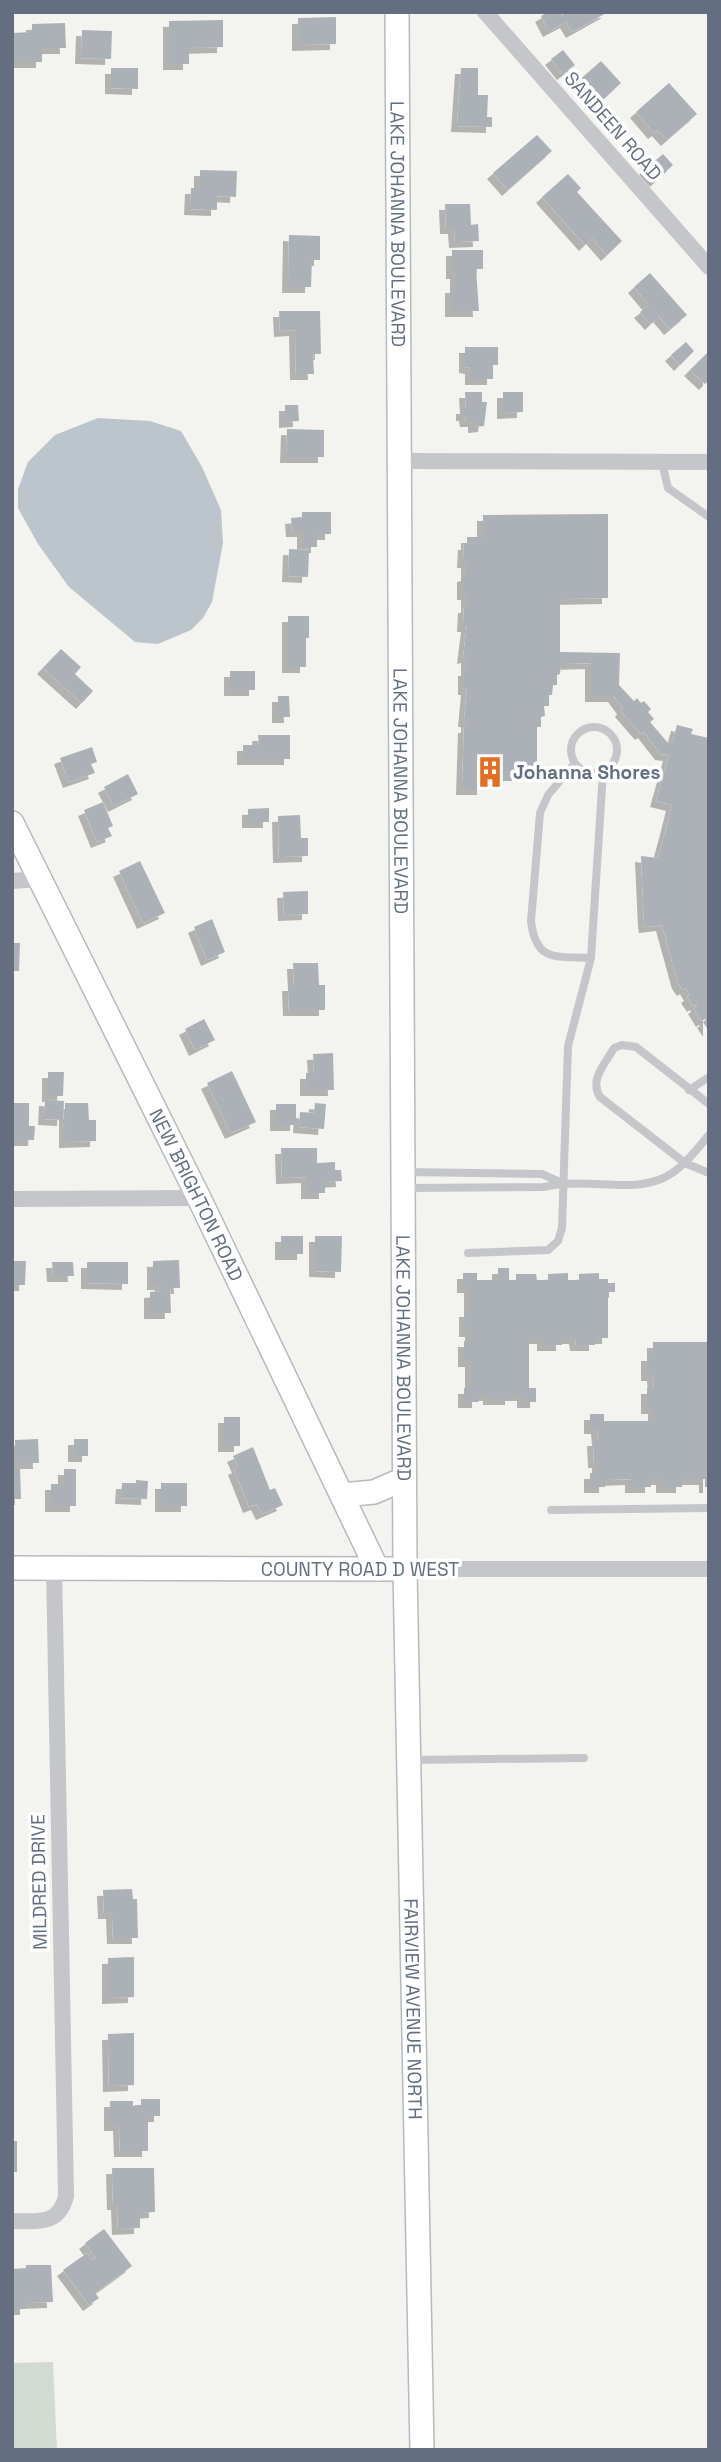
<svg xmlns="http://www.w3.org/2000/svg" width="721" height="2462" font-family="'Space Grotesk',sans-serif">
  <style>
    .green { fill: #d3dbd1 }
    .water { fill: #bcc5cc }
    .building { fill: #acb1b8; filter: url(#shadow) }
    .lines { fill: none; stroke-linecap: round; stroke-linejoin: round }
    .secondary-casing { stroke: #b6b9be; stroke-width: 26 }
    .lane { stroke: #c4c6ca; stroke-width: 8 }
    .street { stroke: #c4c6ca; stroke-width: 16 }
    .secondary { stroke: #fff; stroke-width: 23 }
    .labels { text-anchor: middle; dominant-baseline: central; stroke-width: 7; stroke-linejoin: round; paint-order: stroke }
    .street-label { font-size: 19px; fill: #636f81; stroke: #fff }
    .poi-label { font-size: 19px; font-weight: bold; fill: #636f81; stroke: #fff; text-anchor: start }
  </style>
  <defs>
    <filter id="shadow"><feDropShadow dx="-6" dy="6" stdDeviation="0" flood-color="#0004"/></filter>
  </defs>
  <rect width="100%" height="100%" fill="#f3f4f0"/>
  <path class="green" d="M53 2362 57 2450H12V2363Z"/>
  <path class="water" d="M98 418 150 421 181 431 202 467 221 510 223 543 212 602 203 618 191 630 158 644 135 642 69 587 38 544 18 508V489L28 462 55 435Z"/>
  <path class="building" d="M548 12H561L562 15 567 12H608L572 32 566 22 549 31 541 16Z
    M336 17V44L298 45V18Z
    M223 20V47L189 48V64H169V21Z
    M65 23 66 48H42V62H13L12 33 32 32V24Z
    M82 30 112 31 111 59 81 58Z
    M563 50 575 65 563 74 551 59Z
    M601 61 621 83 597 105 577 82Z
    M111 68H138V89L111 88Z
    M461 68H478V95H488L487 117H492V127L457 126Z
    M669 83 697 114 667 140 658 130 654 133 636 112Z
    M537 135 552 151 508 190 493 173Z
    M663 154 673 165 656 181 645 169Z
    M200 170 237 171 236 197 217 196V210L190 209 191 188H200Z
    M568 174 581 188 577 192 622 241 607 255 592 238 585 245 542 197Z
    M445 204H470L471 225 478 224 479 241 455 242 454 228H446Z
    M289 235 320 236V260H312L311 287H288Z
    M452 250H483V269H476L479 311H451V287H456V273H452Z
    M650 273 687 315 670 329 659 316 651 324 640 312 649 305 634 287Z
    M279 311H320L321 354H313L314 374H296L295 330 280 331Z
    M686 342 694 351 680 365 671 355Z
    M465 347H498V365H493V379H471V368L465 367Z
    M709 351V380L705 384 690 370Z
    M465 392H482V402H487L484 426 474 427V421H466L465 415H462V408H466Z
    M503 392H523V412L503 413Z
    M285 405H298L299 421 285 422Z
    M287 429 324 430V457H286Z
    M302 512H331V534H317V547H303V531H292L291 518 302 517Z
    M608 514V598L560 599V652L620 653 619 685 634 701 637 698 641 703 644 701 651 709 648 712 654 719 650 722 668 743H672L677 725 693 729 691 734 709 738V1031L703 1022 706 1020 705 1019 702 1021 694 1008 697 1006 696 1004 693 1006 687 997 690 995 686 988 683 990 678 983 662 925 645 927 644 921 641 856 658 858 666 829 672 805 656 801 669 755 661 754 644 732 641 734 621 711 623 708 614 696H591V663L561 664 560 674 557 675V685H553L552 695H549V706H544L545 716 541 717V727H537V768H518V775H483V789H462L464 727H467V721H464L467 689H464V670H467V657L463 658 467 626H463L464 607H467V594H463V576L467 575V562H463L464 544H467V537H483V515Z
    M289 549 309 550 308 577 288 576Z
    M288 616H309V638H306V667H288Z
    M61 649 81 667 75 674 93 691 82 703 43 668Z
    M230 671H255V690H230Z
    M278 696H289L290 717H278Z
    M258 735H290V759H243V745H259Z
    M92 747 97 762 91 764 95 773 69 782 60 758Z
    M128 774 138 794 114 806 104 787Z
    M103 802 113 826 108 828 112 836 97 842 84 810Z
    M269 808V822H248V809Z
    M300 815 301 838H308V856L279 857 278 816Z
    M140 861 165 913 143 923 119 871Z
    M308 891V914L284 915 283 892Z
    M212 919 225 952 207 960 194 927Z
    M12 943H20L19 971H12Z
    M293 963H318L319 985H325V1010H289L288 985H294Z
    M204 1019 215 1040 195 1050 185 1029Z
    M333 1053 334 1090H306V1073H314L313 1054Z
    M232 1071 256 1122 231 1133 207 1083Z
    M48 1072H64L63 1096H48Z
    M45 1100 64 1101 63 1120 44 1119Z
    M12 1103H29V1126H35L34 1140H19V1144H12Z
    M65 1103H88L89 1120H96V1141L65 1142Z
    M315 1103 326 1104 324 1129 299 1127 300 1112 314 1113Z
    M276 1104H296V1125H276Z
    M281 1148H317V1163L335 1162V1170H341L342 1181 325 1182V1193H307V1177L282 1178Z
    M281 1236H303V1254H281Z
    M315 1236H342L341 1272 315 1271Z
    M179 1260 180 1288H170L171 1313H150V1292L161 1291V1284H153V1261Z
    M12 1261H26L25 1285H12Z
    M52 1262H73L74 1276H53Z
    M87 1262H128V1284L87 1283Z
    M498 1268H509V1280H516V1274H536L537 1280H548V1274L568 1273V1280H579V1274L599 1273V1279H608V1283H615V1292H608V1338H595V1345H576L575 1338H562V1345H543V1338H529V1388H536V1402H523V1395H511V1399H489V1395H478V1402H464V1388H471V1361H464V1341H471V1331H465V1311H470V1287H463V1273H477V1280H498Z
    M653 1342H709V1487H705V1479H682V1487H662V1479H651V1487H631V1479L605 1480V1487H590V1473H598V1462H594L593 1440H598L597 1428H590V1414H604V1421H654V1408H647V1388H654L653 1375H647V1355H653Z
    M224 1417H240V1446H224Z
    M38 1439 39 1463H15V1440Z
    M74 1439H88V1456H74Z
    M253 1447 270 1490 275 1488 283 1505 262 1514 257 1504 249 1507 234 1469 238 1467 233 1456Z
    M12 1468H20L21 1499H12Z
    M64 1469H76V1506H51V1484H64Z
    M136 1480 148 1481 147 1499 121 1498 122 1483H136Z
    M161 1483H187V1506H161Z
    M132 1889 133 1899H137L138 1938H113L112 1913H104L103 1890Z
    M134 1957V1997L108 1998V1958Z
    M134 2033V2085L109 2086 108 2034Z
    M141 2099H160V2116H148V2151H120L119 2125H110V2101H133V2106H141Z
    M12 2141H17V2172H12Z
    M112 2168H154L155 2212 140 2213V2228L118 2229 117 2204H113Z
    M104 2229 132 2266 95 2293 99 2298 89 2305 63 2270 87 2253 92 2260 96 2258 85 2243Z
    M26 2265H51L53 2302 26 2303V2309H12V2269L26 2268Z"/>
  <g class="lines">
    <defs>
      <g id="secondary">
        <path id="s1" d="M397 12 405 1569 422 2450"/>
        <path id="s2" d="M12 823 199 1198 377 1569"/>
        <path d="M342 1495 374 1492 404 1479"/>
        <path d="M12 1568 391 1569"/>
      </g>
    </defs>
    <use href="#secondary" class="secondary-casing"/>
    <path class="lane" d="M662 462 668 488 709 517
      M571 750a23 23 0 1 1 46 0a23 23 0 1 1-46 0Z
      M575 763 548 795 540 813 531 921C536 963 556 956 591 958
      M689 1090 709 1077
      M709 1104 636 1047 622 1045 614 1048C605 1064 589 1080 600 1097L685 1163 709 1173
      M404 1172 542 1174 564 1184
      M405 1188 543 1187C550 1186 557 1184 564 1184 595 1181 632 1191 661 1179 681 1171 695 1151 709 1135
      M468 1253 548 1250 558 1241 562 1228 568 1046 591 958 603 772
      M551 1510 709 1508
      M411 1760 584 1758"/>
    <path class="street" d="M485 12 709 267
      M399 461 709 462
      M12 881 40 879
      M12 1199 199 1198
      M405 1569H709
      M12 2221C37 2221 59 2226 66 2196L54 1567"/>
    <use href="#secondary" class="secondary"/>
  </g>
  <defs>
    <symbol id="building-bare" viewBox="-9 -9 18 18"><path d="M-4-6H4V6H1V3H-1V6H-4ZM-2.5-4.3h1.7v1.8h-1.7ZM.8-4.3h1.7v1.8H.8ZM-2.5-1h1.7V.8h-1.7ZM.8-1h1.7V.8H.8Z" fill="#e56d1f" stroke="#fff" stroke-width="2.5" paint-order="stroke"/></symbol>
  </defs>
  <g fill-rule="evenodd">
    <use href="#building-bare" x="468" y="750" width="44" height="44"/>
  </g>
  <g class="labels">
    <g class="street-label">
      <text transform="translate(613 126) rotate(49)">SANDEEN ROAD</text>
      <text stroke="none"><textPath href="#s1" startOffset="212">LAKE JOHANNA BOULEVARD</textPath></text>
      <text stroke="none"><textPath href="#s1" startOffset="779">LAKE JOHANNA BOULEVARD</textPath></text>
      <text stroke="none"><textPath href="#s2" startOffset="415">NEW BRIGHTON ROAD</textPath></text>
      <text stroke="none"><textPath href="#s1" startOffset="1346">LAKE JOHANNA BOULEVARD</textPath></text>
      <text x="360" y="1569">COUNTY ROAD D WEST</text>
      <text transform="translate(39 1882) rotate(-91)">MILDRED DRIVE</text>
      <text stroke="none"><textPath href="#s1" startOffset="1997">FAIRVIEW AVENUE NORTH</textPath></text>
    </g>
    <g class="poi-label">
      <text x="513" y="772">Johanna Shores</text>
    </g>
  </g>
  <rect width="721" height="2462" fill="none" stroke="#636f81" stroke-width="28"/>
</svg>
